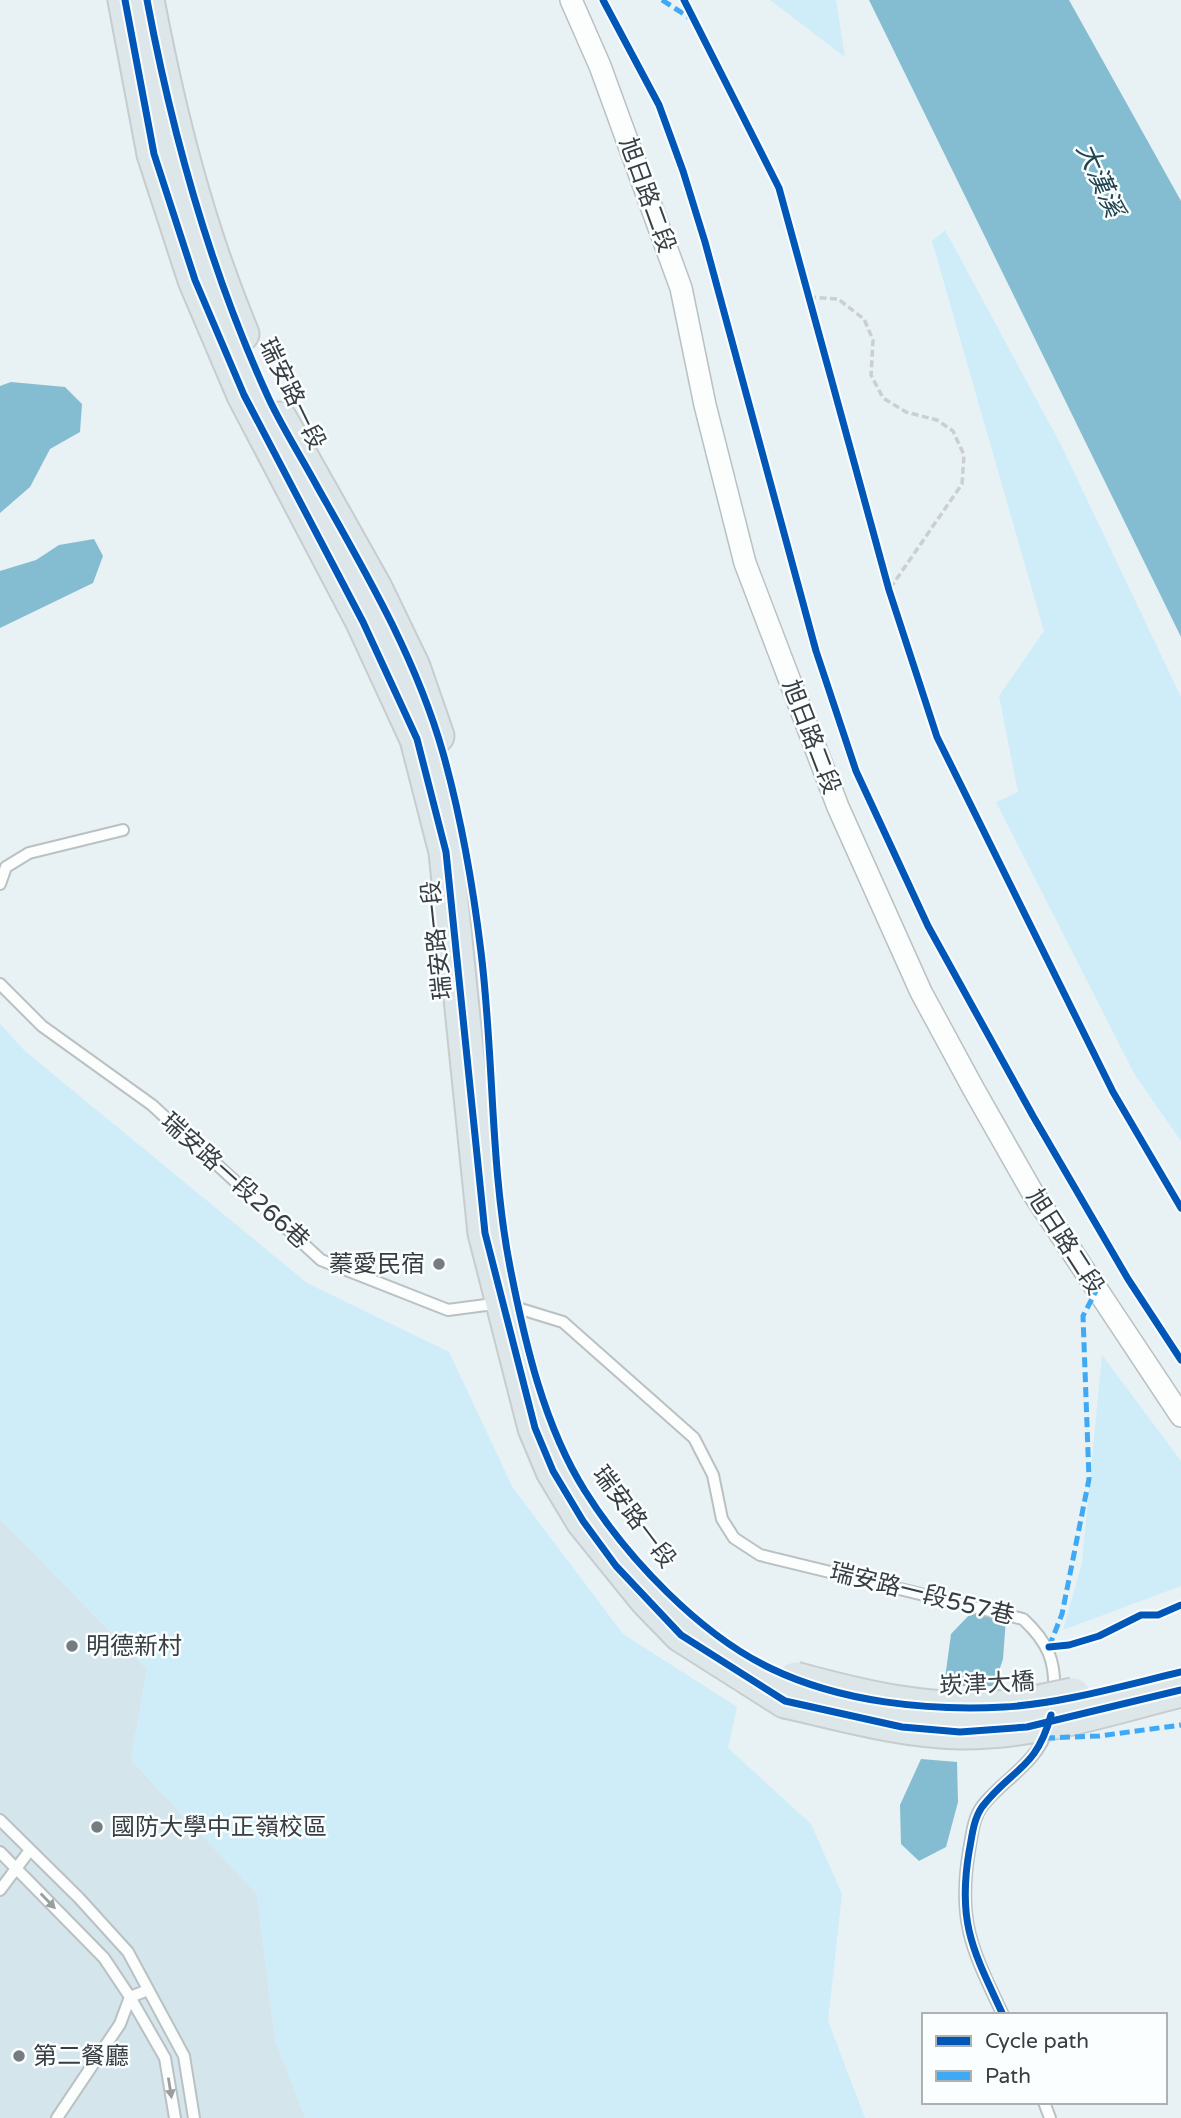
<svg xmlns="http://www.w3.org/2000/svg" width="1181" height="2118" font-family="'Varela Round','Noto Sans TC',sans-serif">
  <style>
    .built { fill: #d4e5eb }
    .green { fill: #ceedf9 }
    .water { fill: #84bdd1 }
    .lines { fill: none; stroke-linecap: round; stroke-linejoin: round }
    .service-casing { stroke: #bac1c2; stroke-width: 14 }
    .minor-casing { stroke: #bac1c2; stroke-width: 24 }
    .primary-casing { stroke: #c8ccce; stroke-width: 37 }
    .path { stroke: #cccfd1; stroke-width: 3.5; stroke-dasharray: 7 3.5; stroke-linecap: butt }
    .service { stroke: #fcfdfd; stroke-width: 10 }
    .minor { stroke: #fcfdfd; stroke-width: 21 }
    .primary { stroke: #dde6e9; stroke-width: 33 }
    .primary-bridge-casing { stroke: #c8ccce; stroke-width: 37; stroke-linecap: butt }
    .primary-bridge { stroke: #dde6e9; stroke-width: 33 }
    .quiet { stroke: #3fa9f5; stroke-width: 5; stroke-dasharray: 10 5; stroke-linecap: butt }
    .cycleway-casing { stroke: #fafeff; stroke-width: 11 }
    .cycleway { stroke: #0057b8; stroke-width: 7 }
    .oneway { fill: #9a9e9f }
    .poi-dot { fill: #767d80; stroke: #fafeff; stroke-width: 2.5 }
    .labels { text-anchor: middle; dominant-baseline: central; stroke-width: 5; stroke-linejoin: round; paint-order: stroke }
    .street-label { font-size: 24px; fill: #383e41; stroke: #fafeff }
    .poi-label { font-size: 24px; fill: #383e41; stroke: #fafeff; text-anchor: start }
    .water-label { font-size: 26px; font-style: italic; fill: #204450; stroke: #fafeff }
  </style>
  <rect width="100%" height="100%" fill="#e8f1f4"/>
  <path class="built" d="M0 1519 147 1669 131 1760 257 1894 275 2039 305 2118H0Z"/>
  <path class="green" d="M770 0H836L845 57Z
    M945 230 1062 447 1181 697V1141L1135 1075 996 802 1018 792 999 696 1044 631 932 241Z
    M0 1024 26 1052 307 1283 449 1352 513 1488 623 1634 737 1707 728 1748 811 1824 842 1894 828 2021 865 2118H305L275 2039 257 1894 131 1760 147 1669 0 1519Z
    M1102 1355 1181 1461V1586L1063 1630 1082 1563Z"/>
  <path class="water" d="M869 0H1069L1181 201V637Z
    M11 382 65 387 82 404 80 432 50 449 30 487 0 513V386Z
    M94 539 103 556 93 583 0 628V571L36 560 59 545Z
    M973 1611 1006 1618 1003 1659 994 1686H944L951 1634Z
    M921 1759 957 1762 958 1802 946 1847 919 1861 901 1844 900 1805Z"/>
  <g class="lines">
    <defs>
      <path id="service" d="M0 884 6 867 29 853 123 830
        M0 984 42 1026 152 1105 321 1260 448 1310 501 1303 563 1322 694 1438 713 1475 722 1519 734 1538 760 1555 1023 1619C1048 1642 1056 1661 1054 1695
        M0 1820 79 1898 128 1952 184 2056 194 2118
        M0 1852 104 1958 130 1997 165 2058 175 2118
        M0 1890 30 1850
        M1003 2015C973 1951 957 1923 969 1851 972 1835 973 1818 983 1805 1005 1778 1037 1763 1048 1728
        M1044 2102 1050 2118
        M57 2118 120 2024 130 1997 148 1990"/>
      <path id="minor" d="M571 0 600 66 681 288 705 405 745 563 838 807 921 992 973 1088 1031 1190 1181 1416"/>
      <path id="primary" d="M125 0 154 154 195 280 244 395 363 622 417 739 446 852 485 1233 535 1428 553 1471 583 1521 647 1600 681 1635 785 1701
        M147 0C169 115 197 226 242 334
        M280 419 375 588 413 667 437 736"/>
    </defs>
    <use href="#service" class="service-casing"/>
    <use href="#minor" class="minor-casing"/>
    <use href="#primary" class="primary-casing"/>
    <path class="path" d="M809 297 838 299 864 319 873 340 871 375 883 398 906 412 937 420 953 431 964 455 962 484 889 590"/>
    <use href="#service" class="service"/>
    <use href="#minor" class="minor"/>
    <use href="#primary" class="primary"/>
    <defs>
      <path id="primary-bridge" d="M795 1679C864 1698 936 1715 1008 1707 1030 1705 1051 1699 1073 1695
        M785 1701C843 1714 901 1731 960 1732 1035 1733 1109 1708 1181 1690"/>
    </defs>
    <use href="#primary-bridge" class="primary-bridge-casing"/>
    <use href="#primary-bridge" class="primary-bridge"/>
    <path class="quiet" d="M662 0 690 18
      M1049 1647 1062 1614 1089 1479 1083 1316 1096 1291
      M1045 1738 1099 1736 1181 1725"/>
    <defs>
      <path id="cycleway" d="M125 0 154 154 195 280 244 395 363 622 417 739 446 852 485 1233 535 1428 553 1471 583 1521 616 1566 681 1635 785 1701 902 1727 960 1732 1027 1727 1181 1690
        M147 0C173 138 210 271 269 399 283 429 302 458 318 488 366 573 416 658 443 753 461 817 473 886 481 952 494 1057 490 1164 510 1267 525 1343 544 1426 585 1491 627 1558 700 1635 772 1669 841 1702 927 1711 1004 1707 1060 1704 1126 1685 1181 1672
        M603 0 659 105 683 171 705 242 816 651 856 771 928 926 1033 1116 1128 1279 1181 1360
        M684 0 779 188 889 590 937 737 1113 1092 1181 1208
        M1049 1647 1069 1645 1099 1636 1141 1615H1158L1181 1605
        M1003 2015C974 1952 957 1924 969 1852 972 1837 973 1820 982 1807 1012 1768 1036 1770 1051 1715"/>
    </defs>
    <use href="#cycleway" class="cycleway-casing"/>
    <use href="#cycleway" class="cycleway"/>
  </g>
  <defs><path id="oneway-solid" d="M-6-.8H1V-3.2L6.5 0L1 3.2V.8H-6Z" transform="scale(1.75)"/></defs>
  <g class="oneway">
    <use href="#oneway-solid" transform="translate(48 1901) rotate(46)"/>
    <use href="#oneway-solid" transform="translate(170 2088) rotate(81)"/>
  </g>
  <g class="poi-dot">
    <circle cx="439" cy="1264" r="7"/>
    <circle cx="72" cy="1646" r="7"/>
    <circle cx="97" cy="1827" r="7"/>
    <circle cx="19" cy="2056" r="7"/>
  </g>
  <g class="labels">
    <g class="street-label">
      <text transform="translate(647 195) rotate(70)">旭日路二段</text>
      <text transform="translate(292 394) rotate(64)">瑞安路一段</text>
      <text transform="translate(811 737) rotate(69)">旭日路二段</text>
      <text transform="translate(437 940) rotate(-96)">瑞安路一段</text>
      <text transform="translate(235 1181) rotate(42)">瑞安路一段266巷</text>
      <text transform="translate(1065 1242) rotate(57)">旭日路二段</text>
      <text transform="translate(634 1517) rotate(53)">瑞安路一段</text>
      <text transform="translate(922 1594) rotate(14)">瑞安路一段557巷</text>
      <text transform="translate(987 1684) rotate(-3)">崁津大橋</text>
    </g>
    <g class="poi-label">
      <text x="425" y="1264" text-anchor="end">蓁愛民宿</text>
      <text x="86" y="1646">明德新村</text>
      <text x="111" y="1827">國防大學中正嶺校區</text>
      <text x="33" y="2056">第二餐廳</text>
    </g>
    <g class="water-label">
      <text transform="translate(1100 180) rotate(66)">大漢溪</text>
    </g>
  </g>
  <rect x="922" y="2013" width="245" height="91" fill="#fafeff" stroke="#acb1b3" stroke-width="2"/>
  <rect x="936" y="2036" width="35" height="10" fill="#0057b8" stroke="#acb1b3" stroke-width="2"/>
  <text x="985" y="2048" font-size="21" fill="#383e41">Cycle path</text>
  <rect x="936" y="2071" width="35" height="10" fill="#3fa9f5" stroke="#acb1b3" stroke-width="2"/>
  <text x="985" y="2083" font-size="21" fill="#383e41">Path</text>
</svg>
